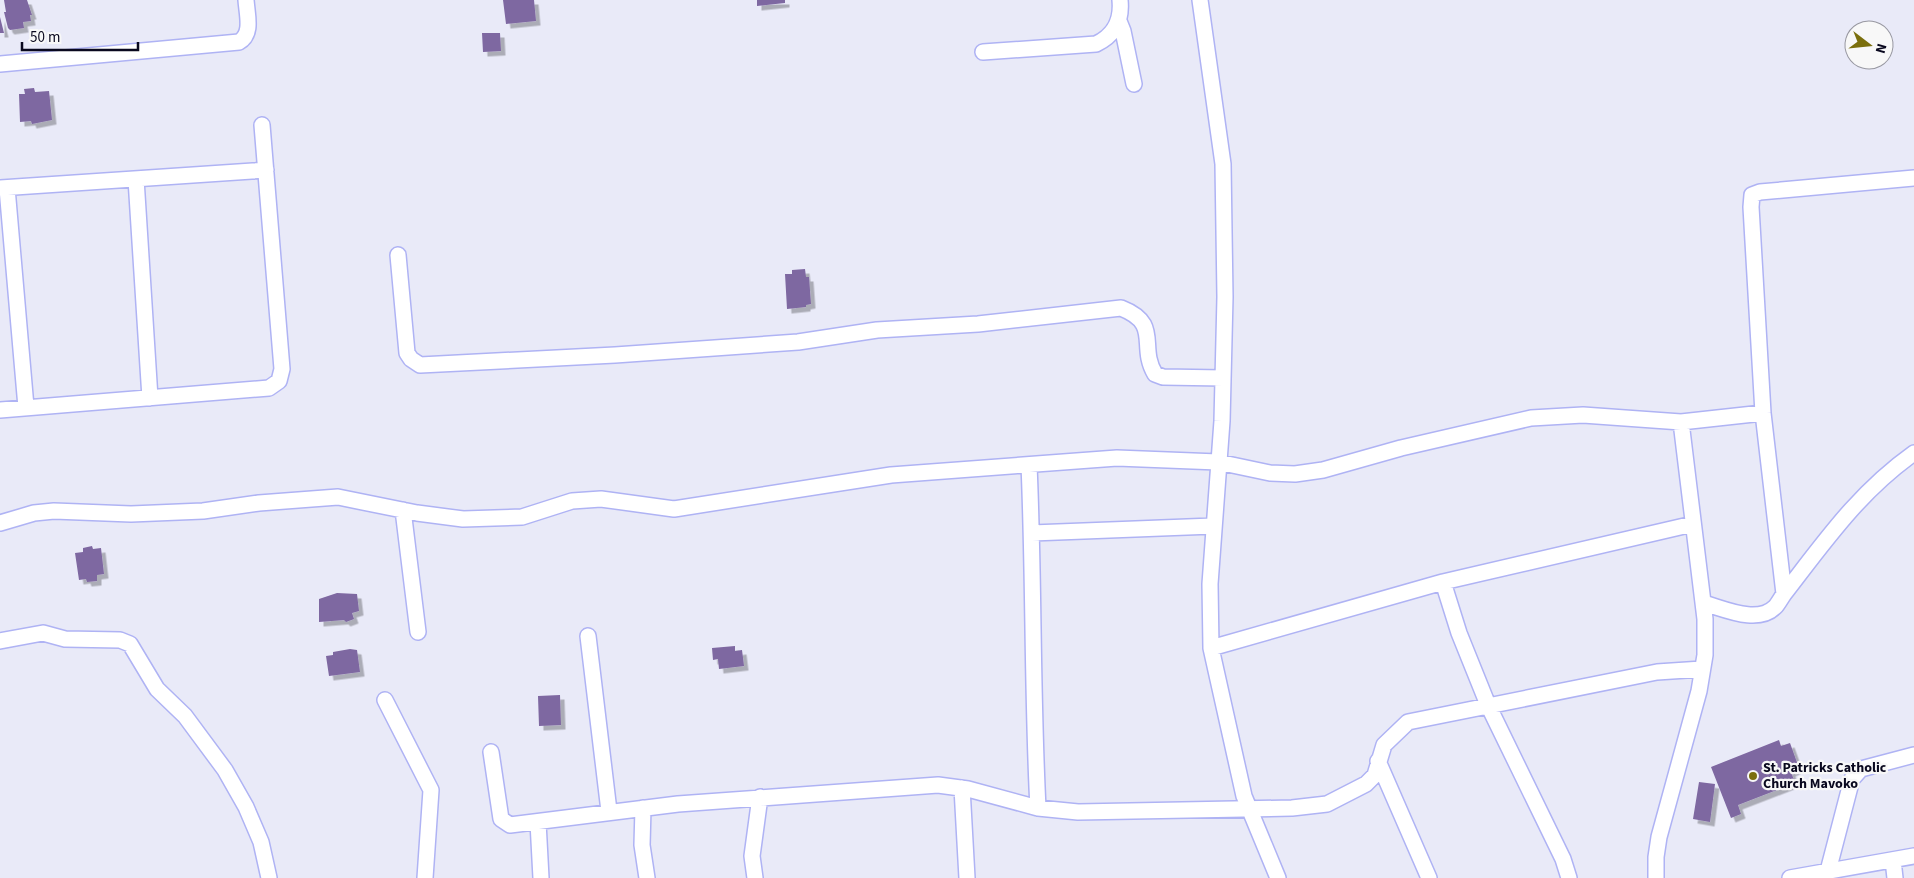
<svg xmlns="http://www.w3.org/2000/svg" width="1914" height="878" font-family="'Source Sans 3',sans-serif">
  <style>
    .building { fill: #7e67a1; filter: url(#shadow) }
    .lines { fill: none; stroke-linecap: round; stroke-linejoin: round }
    .minor-casing { stroke: #afb3f4; stroke-width: 18 }
    .minor { stroke: #fff; stroke-width: 15 }
    .poi-dot { fill: #7b6f0d; stroke: #f8f8f8; stroke-width: 2 }
    .labels { text-anchor: middle; dominant-baseline: central; stroke-width: 4.5; stroke-linejoin: round; paint-order: stroke }
    .poi-label { font-size: 14px; font-weight: bold; fill: #09081e; stroke: #f8f8f8; text-anchor: start }
  </style>
  <defs>
    <filter id="shadow"><feDropShadow dx="4.5" dy="4.5" stdDeviation="0" flood-color="#0004"/></filter>
  </defs>
  <rect width="100%" height="100%" fill="#e9eaf8"/>
  <path class="building" d="M4 0H27L32 15H30L31 21 23 22 24 28 10 30 8 28 4 12H6Z
    M503 0H534L536 21 506 24Z
    M757 0H785V3L757 6Z
    M0 17 4 33H0Z
    M482 33H500L501 51 483 52Z
    M34 88 35 92 49 91 52 120 32 124 31 121 20 122 19 94H25L24 89Z
    M805 269 806 277H809L811 304 806 305V307L787 309 785 274H792V270Z
    M92 546 93 549 101 548 104 574 97 575V581L87 582 86 579 79 580 75 553 83 552V548Z
    M337 593 357 594 359 611 352 613 354 619 346 622 344 620 319 622V599Z
    M735 646V651L742 650 744 666 719 669 718 659 713 660 712 648Z
    M350 649 357 650 360 672 329 676 326 656 333 655V652Z
    M560 695 561 725 539 726 538 696Z
    M1779 740 1781 746 1790 743 1799 768 1791 772 1795 783 1738 805 1741 814 1731 818 1711 767Z
    M1699 782 1715 784 1710 822 1693 819Z"/>
  <g class="lines">
    <defs>
      <path id="minor" d="M1200 0 1223 164 1225 297 1222 421 1210 584 1211 648 1244 796 1278 878
        M1119 21 1123 31 1134 84
        M983 52 1096 44C1115 35 1122 20 1120 0
        M0 64 239 42C253 34 247 15 246 0
        M136 179 150 398
        M0 188 266 170
        M7 188 26 407
        M398 255 407 353 411 359 420 365 615 355 798 342 877 330 978 324 1121 308C1162 324 1138 346 1155 374L1163 377 1223 378
        M0 410 269 388 279 381 282 369 262 125
        M1029 465C1034 579 1032 694 1038 808
        M403 510 418 632
        M0 523 34 513 54 511 131 514 203 511 259 503 338 497 417 513 463 519 522 517 572 501 601 499 674 509 891 475 1117 458 1218 462 1270 473 1295 474 1323 470 1401 448 1531 418 1583 415 1681 422 1763 413
        M1032 533 1213 526
        M1443 582 1459 633 1488 705 1563 859 1569 878
        M1784 594C1825 541 1859 492 1914 453
        M1703 603C1723 608 1757 625 1775 607 1778 604 1781 598 1784 594L1763 413 1751 207 1752 195 1760 192 1914 178
        M588 636 609 811
        M0 641 43 633 65 639 120 640 130 644 157 689 185 716 225 770 246 807 261 842 269 878
        M1211 648 1443 582 1693 524
        M385 700 431 790 425 878
        M491 752 501 819 510 825 678 804 938 785 968 789 1038 808 1078 812 1292 808 1327 804 1366 784 1375 775 1384 745 1408 722 1657 672 1702 669
        M1378 761 1429 878
        M962 788 967 878
        M643 808 642 845 647 878
        M538 822 541 878
        M1893 860 1895 878
        M1828 871 1852 779 1861 769 1914 755
        M755 878 752 856 760 797
        M1656 878V857L1659 837 1699 691 1705 655V619L1681 422
        M1790 878 1914 856"/>
    </defs>
    <use href="#minor" class="minor-casing"/>
    <use href="#minor" class="minor"/>
  </g>
  <circle class="poi-dot" cx="1753" cy="776" r="5"/>
  <g class="labels">
    <g class="poi-label">
      <text x="1763" y="768">St. Patricks Catholic<tspan x="1763" dy="16">Church Mavoko</tspan></text>
    </g>
  </g>
  <g transform="translate(1869 45) rotate(106)"><circle r="24" fill="#f8f8f8" stroke="#9898a1"/>
  <path d="M0-4L9 19L0 12L-9 19Z" fill="#7b6f0d"/>
  <text y="-8" font-size="14" font-weight="bold" text-anchor="middle" fill="#09081e">N</text>
  </g>
  <path d="M22 42v8h116v-8" fill="none" stroke="#09081e" stroke-width="2.5"/>
  <text x="30" y="42" font-size="15" fill="#09081e" stroke="#f8f8f8" stroke-width="4" paint-order="stroke">50 m</text>
</svg>
